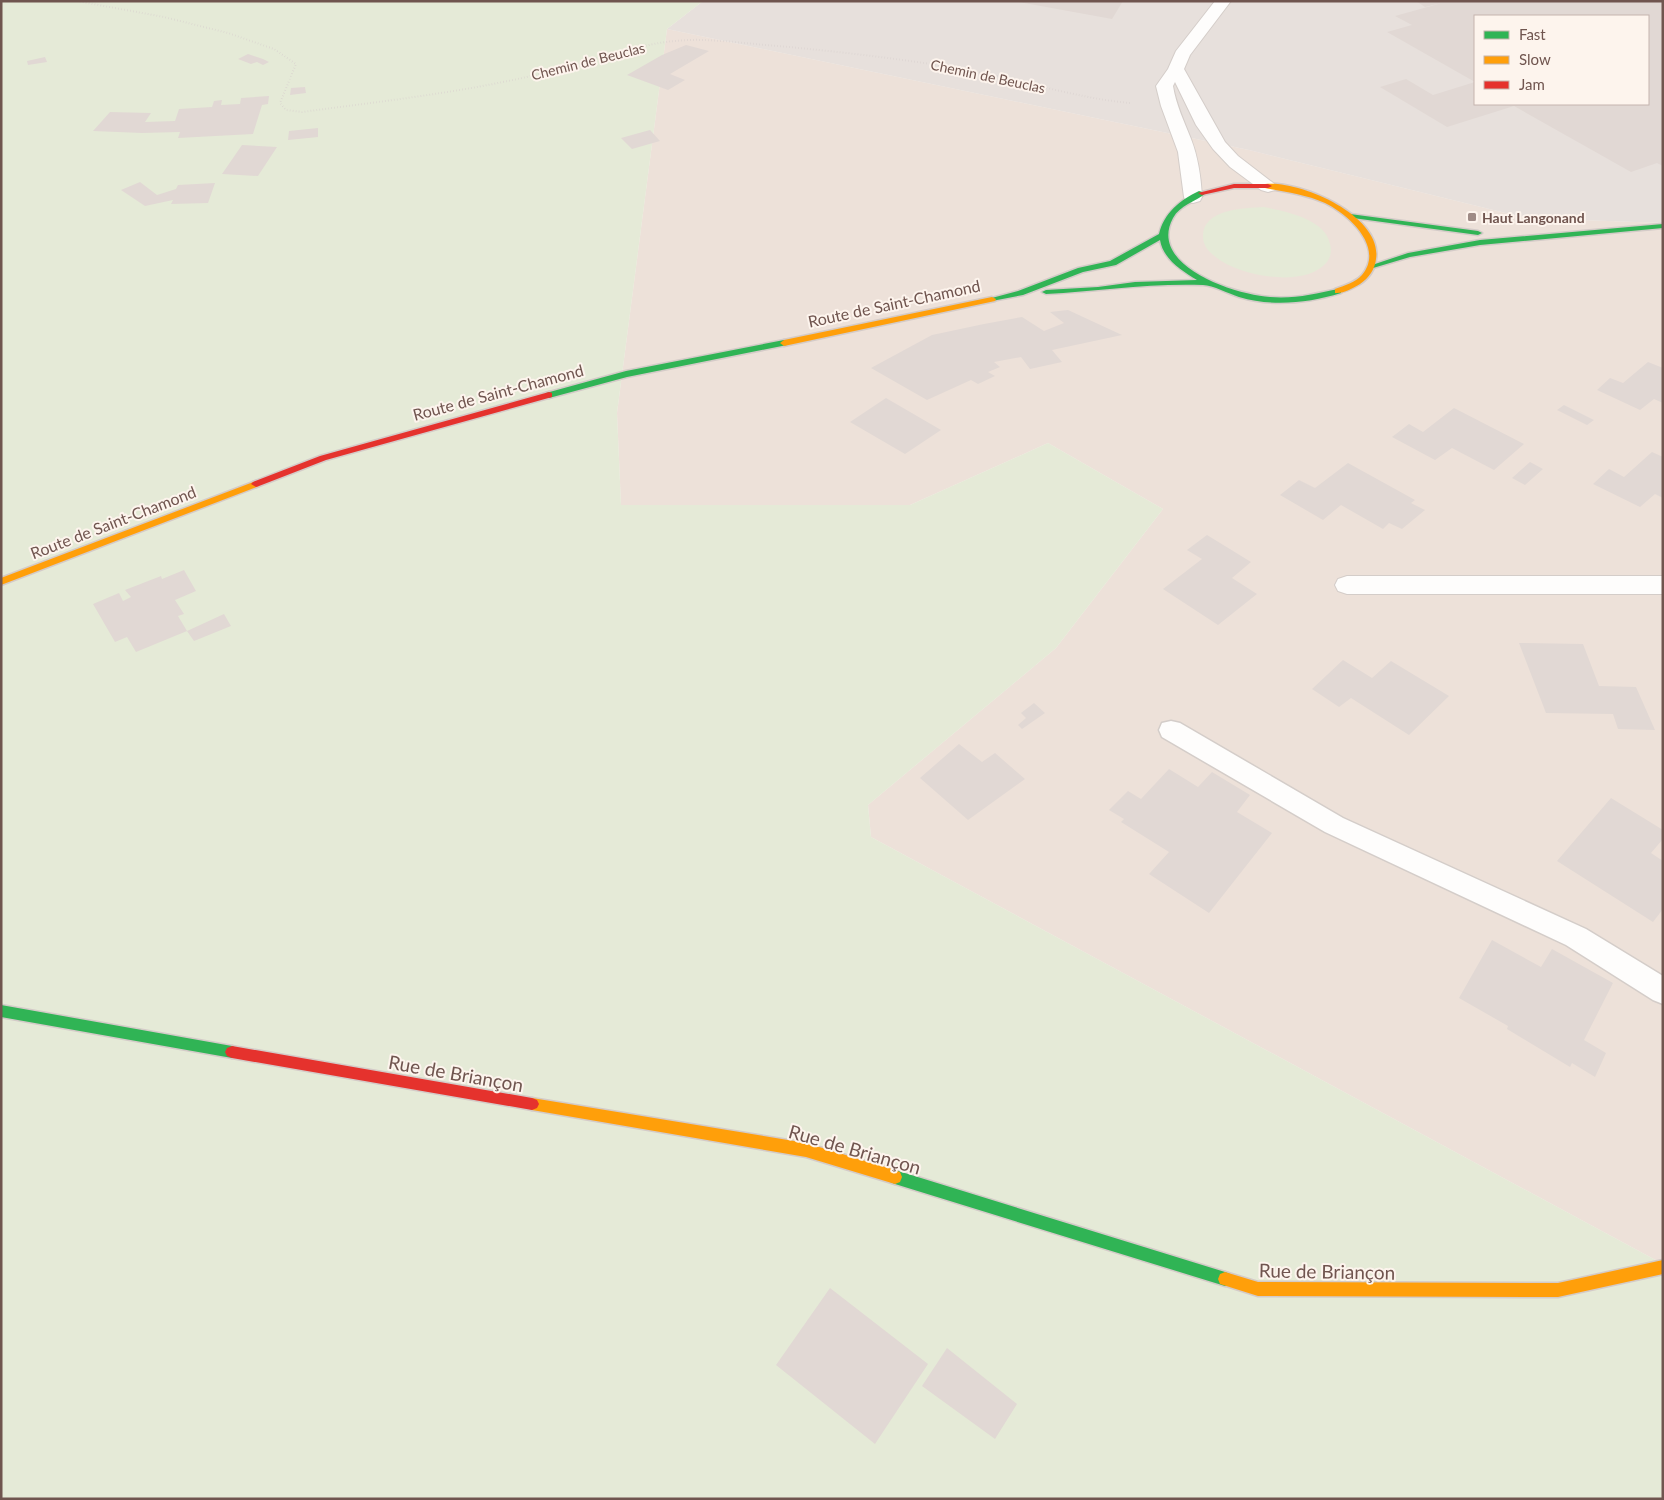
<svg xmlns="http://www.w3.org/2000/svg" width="1664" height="1500" font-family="Lato,sans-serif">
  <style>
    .residential { fill: #ede1d9 }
    .industrial { fill: #e7e0dc; fill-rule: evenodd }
    .green { fill: #e5ead7 }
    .building { fill: #e1d8d4; fill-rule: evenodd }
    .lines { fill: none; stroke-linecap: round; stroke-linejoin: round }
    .lane-casing { stroke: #d4cdc9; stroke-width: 3 }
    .street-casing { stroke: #d4cdc9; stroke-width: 2 }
    .fast-casing { stroke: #d4cbc8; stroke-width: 3 }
    .slow-casing { stroke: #d4cbc8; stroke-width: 3 }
    .jam-casing { stroke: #d4cbc8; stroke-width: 3 }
    .path { stroke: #d8d0ce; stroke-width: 2; stroke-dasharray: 0.5 2.5; stroke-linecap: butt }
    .lane { fill: #fefdfc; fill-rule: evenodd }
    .street { fill: #fefdfc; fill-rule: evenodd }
    .fast { fill: #30b455; fill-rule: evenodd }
    .slow { fill: #ff9f0a; fill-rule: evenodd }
    .jam { fill: #e5322d; fill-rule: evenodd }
    .poi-dot { fill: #9f8b86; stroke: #fdf4ed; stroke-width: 2 }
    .labels { text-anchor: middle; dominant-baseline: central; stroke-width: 4; stroke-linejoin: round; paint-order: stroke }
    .far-street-label { font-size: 14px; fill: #70554f; stroke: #fdf4ed }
    .far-poi-label { font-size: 14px; font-weight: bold; fill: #70554f; stroke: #fdf4ed; text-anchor: start }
    .street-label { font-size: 16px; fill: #70554f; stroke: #fdf4ed }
    .near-street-label { font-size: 19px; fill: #70554f; stroke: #fdf4ed }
  </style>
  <rect width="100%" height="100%" fill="#f5f0eb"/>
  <path class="residential" d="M667 29 1249 150 1526 218 1663 223V1264L871 837 868 805 1056 648 1163 509 1048 443 910 505H621L617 413Z"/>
  <path class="industrial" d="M703 1H1663V223L1526 218 1249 150 667 29ZM1475 16H1648V104H1475Z"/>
  <path class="green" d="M1 1H703L667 29 617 413 621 505H910L1048 443 1163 509 1056 648 868 805 871 837 1663 1264V1499H1Z
    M1264 207C1284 211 1326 219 1330 244 1332 250 1331 256 1327 262 1305 289 1240 276 1217 258 1210 253 1203 246 1203 237 1202 209 1244 208 1264 207Z"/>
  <path class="building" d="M1013 1H1123L1112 19Z
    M1416 1H1663V166L1657 163 1631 172 1514 106 1447 127 1380 87 1406 79 1433 95 1475 82 1387 32 1412 25 1395 16 1442 3 1425 7ZM1475 16H1648V104H1475Z
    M686 45 709 51 670 74 685 80 668 90 627 75 662 55Z
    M248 54 263 59 269 62 263 65 257 62 251 64 238 59Z
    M45 57 47 62 28 65 27 61Z
    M305 87 306 93 290 95 291 88Z
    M269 96 268 104 262 105 253 134 178 138 180 132 142 133 93 131 110 112 151 113 145 122 175 121 179 109 212 107 214 101 222 100 221 105 240 104 241 98Z
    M318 128V137L288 140 289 131Z
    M650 130 660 141 632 149 621 138Z
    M242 145 277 147 258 176 222 174Z
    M140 182 157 195 176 189 178 185 215 183 208 203 171 204 173 200 145 206 121 190Z
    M1068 310 1122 335 1052 350 1062 362 1030 369 1021 357 994 362 1000 367 988 372 995 376 978 384 971 380 927 400 871 368 932 335 984 324 1022 317 1044 331 1064 323 1050 312Z
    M1648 362 1663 368V403L1654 399 1640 410 1597 390 1610 378 1623 383Z
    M886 398 941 430 905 454 850 422Z
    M1564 405 1594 420 1587 425 1557 410Z
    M1454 408 1524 444 1494 470 1452 448 1435 460 1392 437 1409 424 1423 432Z
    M1652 452 1663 457V498L1655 494 1640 507 1593 484 1609 469 1624 477Z
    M1530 462 1543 469 1525 485 1512 478Z
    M1348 463 1415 500 1411 503 1425 510 1402 529 1389 523 1383 529 1341 505 1323 520 1280 495 1299 480 1315 488Z
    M1207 535 1251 562 1232 578 1257 594 1218 625 1163 589 1202 559 1187 550Z
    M184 570 196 591 175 600 184 614 178 616 187 631 136 652 127 637 115 642 93 604 119 593 123 601 131 597 125 590 161 576 162 579Z
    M224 614 231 626 194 641 187 631Z
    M1519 643 1583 644 1599 686 1636 687 1655 730 1618 729 1613 714 1546 713Z
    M1343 660 1372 678 1391 661 1449 696 1409 735 1351 698 1339 707 1312 689Z
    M1034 703 1045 713 1022 729 1018 725 1026 718 1021 713Z
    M959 744 982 762 995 753 1025 779 968 820 920 778Z
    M1169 769 1198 787 1212 772 1250 795 1237 812 1272 833 1209 913 1149 874 1169 852 1121 822 1124 819 1109 810 1128 791 1141 799Z
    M1611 798 1663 830V839L1651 853 1663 861V909L1653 922 1557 861Z
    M1492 940 1541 967 1552 949 1613 983 1584 1040 1606 1053 1595 1077 1572 1063 1570 1067 1507 1029 1508 1026 1459 998Z
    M830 1288 928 1364 875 1444 776 1365Z
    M947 1348 1017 1404 995 1439 922 1386Z"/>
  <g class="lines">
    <defs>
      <path id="lane" d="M1171 721 1180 723 1343 818 1586 929 1663 976V1004L1653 1000 1566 945 1325 832 1162 737 1159 730 1162 723Z"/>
      <path id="street" d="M1215 1H1231L1190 55 1184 69 1225 142 1238 156 1277 186 1275 190 1268 192 1261 190 1230 167 1213 149 1196 125 1175 82 1173 86C1176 105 1184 121 1191 139 1198 157 1201 177 1202 197L1200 201 1193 203 1186 201 1184 197 1178 152 1161 106 1156 86 1168 69 1176 51Z
        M1347 576H1663V594H1347L1338 591 1335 585 1338 579Z"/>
      <path id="fast" d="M1199 191 1206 193C1195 202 1180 205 1173 218 1147 266 1236 295 1270 297 1294 299 1315 294 1338 289H1341V293C1308 303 1273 307 1239 297 1229 294 1213 285 1203 285 1150 283 1098 291 1046 294L1042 292 1046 290 1098 287 1135 282 1197 280C1182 271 1163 259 1160 240L1116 265 1083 272 1023 295 992 301 988 299 1018 291 1078 268 1110 261 1159 234C1164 213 1180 200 1199 191Z
        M1350 214 1478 231 1482 233 1478 235 1353 218 1349 216Z
        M1663 224V228L1480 245 1410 257 1373 268 1369 266 1408 253 1480 240Z
        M784 340 787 341V345L627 377 549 398 545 395 546 393 626 371Z
        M1 1005 232 1046 237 1048 239 1052 237 1056 232 1058 1 1017Z
        M895 1170 1225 1272 1230 1274 1232 1279 1230 1284 1225 1286 895 1184 890 1182 888 1177 890 1172Z"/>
      <path id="slow" d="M1265 184C1300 180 1383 216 1376 259 1375 269 1369 278 1360 284 1353 288 1343 294 1335 293V289C1344 286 1356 282 1362 275 1385 247 1348 214 1325 203 1305 194 1286 192 1265 188Z
        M992 297 996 299 995 301 784 346 780 343 784 340Z
        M256 481 259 482V486L1 585V578Z
        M532 1098 806 1143 895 1170 900 1172 902 1177 900 1182 895 1184 806 1157 532 1110 527 1108 525 1104 527 1100Z
        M1663 1260V1274L1558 1297 1258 1296 1220 1284 1218 1279 1220 1274 1225 1272 1258 1282 1558 1283Z"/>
      <path id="jam" d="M1234 184H1268L1272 186 1268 188H1234L1202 195 1198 193Z
        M549 392 552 393V397L326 460 259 486 256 487 251 484 253 482 320 456Z
        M232 1046 532 1098 537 1100 539 1104 537 1108 532 1110 232 1058 227 1056 225 1052 227 1048Z"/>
    </defs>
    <use href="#lane" class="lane-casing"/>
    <use href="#street" class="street-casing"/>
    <use href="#fast" class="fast-casing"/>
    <use href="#slow" class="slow-casing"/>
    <use href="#jam" class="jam-casing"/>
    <path class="path" d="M77 1 164 17 228 33 274 49 296 64 280 103 286 110 302 112C384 101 467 92 548 72 600 59 650 38 704 40 732 41 761 45 789 47 850 53 912 60 973 71 1026 81 1076 98 1130 103"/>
    <use href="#lane" class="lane"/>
    <use href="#street" class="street"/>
    <use href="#fast" class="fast"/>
    <use href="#slow" class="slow"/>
    <use href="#jam" class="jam"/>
  </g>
  <rect class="poi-dot" x="1467" y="212" width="10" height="10" rx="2.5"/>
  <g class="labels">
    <g class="far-street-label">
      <text transform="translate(588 61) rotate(-14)">Chemin de Beuclas</text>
      <text transform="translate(988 76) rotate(12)">Chemin de Beuclas</text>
    </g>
    <g class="far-poi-label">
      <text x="1482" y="217">Haut Langonand</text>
    </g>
    <g class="street-label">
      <text transform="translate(894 303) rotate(-12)">Route de Saint-Chamond</text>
      <text transform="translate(498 392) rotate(-15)">Route de Saint-Chamond</text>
      <text transform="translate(113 522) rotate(-21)">Route de Saint-Chamond</text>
    </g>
    <g class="near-street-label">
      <text transform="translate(456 1073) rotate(10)">Rue de Briançon</text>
      <text transform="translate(855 1149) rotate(16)">Rue de Briançon</text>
      <text transform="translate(1327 1271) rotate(1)">Rue de Briançon</text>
    </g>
  </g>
  <rect width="1664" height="1500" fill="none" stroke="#70554f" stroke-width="5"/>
  <rect x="1474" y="15" width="175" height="90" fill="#fdf4ed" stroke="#c5b4ae"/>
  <rect x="1484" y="31" width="25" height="8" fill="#30b455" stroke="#c5b4ae"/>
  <text x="1519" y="40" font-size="15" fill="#70554f">Fast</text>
  <rect x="1484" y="56" width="25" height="8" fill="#ff9f0a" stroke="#c5b4ae"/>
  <text x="1519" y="65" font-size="15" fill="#70554f">Slow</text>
  <rect x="1484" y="81" width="25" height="8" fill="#e5322d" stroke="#c5b4ae"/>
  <text x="1519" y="90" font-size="15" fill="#70554f">Jam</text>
</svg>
